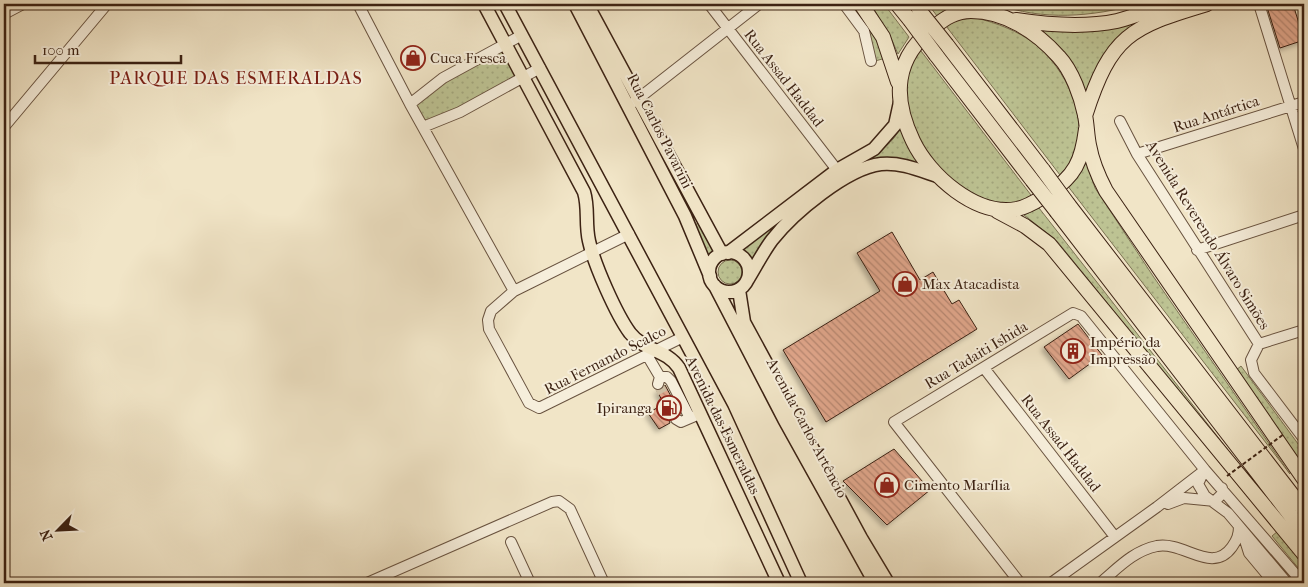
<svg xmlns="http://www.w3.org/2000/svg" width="1308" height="587" font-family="'IM FELL French Canon',serif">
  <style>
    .grass { fill: url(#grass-dots); stroke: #7c7253 }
    .building { fill: url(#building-back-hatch); stroke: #3c2213; filter: url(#shadow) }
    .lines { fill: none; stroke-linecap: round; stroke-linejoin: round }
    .minor-tunnel { stroke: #cdbea3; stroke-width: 10; stroke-dasharray: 10 5; stroke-linecap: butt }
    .minor-casing { stroke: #695340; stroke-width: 12 }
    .major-casing { stroke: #3c2213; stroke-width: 15 }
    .highway-casing { stroke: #3c2213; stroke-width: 16 }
    .minor { stroke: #f6eedb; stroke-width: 10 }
    .major { stroke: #f1e5c7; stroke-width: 12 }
    .highway { stroke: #f1e5c7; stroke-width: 14 }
    .highway-bridge-casing { stroke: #3c2213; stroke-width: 16; stroke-linecap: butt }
    .path-bridge { stroke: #3c2213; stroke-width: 2; stroke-dasharray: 4 2.5; stroke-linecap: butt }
    .highway-bridge { stroke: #f1e5c7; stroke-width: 14 }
    .labels { text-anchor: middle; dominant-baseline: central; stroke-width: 4; stroke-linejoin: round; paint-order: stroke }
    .poi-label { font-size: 15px; fill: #3c2213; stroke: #f6eedb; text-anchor: start }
    .street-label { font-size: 15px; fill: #3c2213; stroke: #f6eedb }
    .quarter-label { font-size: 18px; letter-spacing: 1px; fill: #7a1f14; stroke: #f6eedb }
  </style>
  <defs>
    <pattern id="grass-dots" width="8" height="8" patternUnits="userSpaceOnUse" patternTransform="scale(1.25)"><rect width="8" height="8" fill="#bdc393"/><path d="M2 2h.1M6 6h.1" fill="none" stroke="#a3a77e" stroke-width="1.8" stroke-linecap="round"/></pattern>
    <pattern id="building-back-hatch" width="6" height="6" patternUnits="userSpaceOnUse" patternTransform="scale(1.25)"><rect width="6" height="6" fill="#dfa58a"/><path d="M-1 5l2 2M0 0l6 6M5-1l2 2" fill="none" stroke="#b68670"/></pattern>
    <filter id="shadow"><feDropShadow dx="-3" dy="3" stdDeviation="2.5" flood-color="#0004"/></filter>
  </defs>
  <rect width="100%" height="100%" fill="#f1e5c7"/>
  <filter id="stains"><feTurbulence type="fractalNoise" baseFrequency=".004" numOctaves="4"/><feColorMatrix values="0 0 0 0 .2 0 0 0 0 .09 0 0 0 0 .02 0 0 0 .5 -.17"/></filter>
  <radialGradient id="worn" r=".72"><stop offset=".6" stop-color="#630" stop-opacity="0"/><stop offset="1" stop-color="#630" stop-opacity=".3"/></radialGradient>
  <path class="grass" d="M847 4H856L872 27 886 58 875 61Z
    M871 4H884L909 37 898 54 891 38Z
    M928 4H966L937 16Z
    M996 4 1091 6 1139 4C1091 17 1043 21 996 4Z
    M976 18C997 23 1018 31 1035 44 1065 68 1091 119 1073 157 1070 164 1065 169 1060 175L946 26 955 20Z
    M1136 20 1138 23 1100 62 1087 97C1072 64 1063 45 1032 26Z
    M505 43 523 78 423 127 410 104Z
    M918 47 1034 199C1027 201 1019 205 1011 204 948 203 905 137 905 79 905 69 914 56 918 47Z
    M901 125 921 165 863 164 862 162C878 153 895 143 901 125Z
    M1086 161 1095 188 1153 276 1290 474 1067 185Z
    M1039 208 1285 523 1057 241 1024 215Z
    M789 213 751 263 741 250Z
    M698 223 714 252 706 260 695 225Z
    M718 272a12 12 0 1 1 24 0a12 12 0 1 1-24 0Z
    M1241 366 1304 452V467L1235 371Z
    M1278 531 1304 562V575L1272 536Z"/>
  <path class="building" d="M1266 4H1293L1304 40 1280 48Z
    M892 232 920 280 933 272 952 304 959 300 977 329 826 422 783 350 880 291 857 253Z
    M1078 324 1102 355 1069 379 1044 347Z
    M665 385 680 413H672L669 418 670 423 659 429 648 413 664 404 657 391 662 389Z
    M894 449 930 490 887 525 843 481Z"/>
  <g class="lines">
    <path class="minor-tunnel" d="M658 384 676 419"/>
    <defs>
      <path id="minor" d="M358 4 410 104 514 291
        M709 4 837 170
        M844 4 864 31 871 61
        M1259 4 1304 149
        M4 14 23 4
        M634 102 759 4
        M410 104 443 78 522 35
        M1120 121 1137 154 1259 344 1251 360 1254 373 1304 439
        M4 127 107 4
        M423 127 460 112 540 68
        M1137 154 1304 102
        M629 234 514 291 491 311 488 320 489 329 529 403 539 408 683 337
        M1197 250 1304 215
        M1259 344 1304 330
        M647 355 660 377 658 384
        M984 368 1115 537
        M660 377H667L671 381 690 418
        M676 419 681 422 695 416
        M1203 473 1198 484 1205 496 1228 513 1287 583
        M1168 504 1184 498 1215 501 1222 494V488
        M1243 534 1249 553 1274 583
        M511 542 530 583
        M367 583 552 502 559 501 570 509 604 583
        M1020 583 894 422 1073 313 1081 316 1205 470 1303 583
        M1051 583 1157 507 1205 470
        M1100 583C1118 568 1133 551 1157 546 1184 541 1212 575 1232 547 1237 540 1239 535 1239 526"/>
      <path id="major" d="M484 4 584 192C589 208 585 224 589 241 594 264 616 314 630 333 644 351 666 349 679 368L779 583
        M505 4 722 410 801 583
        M575 4 685 216 710 276
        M587 4 722 254
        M709 272a20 20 0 1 1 40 0a20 20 0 1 1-40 0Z
        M728 253 837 170 874 149 895 125 900 102
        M748 279C756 266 763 252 772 240 793 213 847 168 881 164 900 162 919 170 937 176
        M715 286 784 419 875 583
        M739 290 744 322 861 538 888 583"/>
      <path id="highway" d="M861 4 883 37 898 82
        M897 4 910 20
        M1016 20C1049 25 1084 28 1117 21 1134 17 1151 9 1168 4
        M947 45 1043 170
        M936 55 1032 180
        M1085 116C1111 35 1130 27 1207 4
        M1086 129C1082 161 1075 176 1048 194 1038 200 1028 207 1017 209 976 217 929 175 913 141 892 97 894 58 934 27 945 18 956 11 971 11 1005 11 1037 32 1059 57 1072 71 1081 96 1085 115 1087 125 1087 135 1089 145 1092 162 1098 176 1106 191L1304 479
        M1068 204 1304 510
        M997 211 1025 226 1049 244 1304 554
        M1057 212 1304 533"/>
    </defs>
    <use href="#minor" class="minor-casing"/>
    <use href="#major" class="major-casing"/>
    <use href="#highway" class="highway-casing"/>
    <use href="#minor" class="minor"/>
    <use href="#major" class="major"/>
    <use href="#highway" class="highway"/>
    <defs>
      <path id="highway-bridge" d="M919 10 947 45
        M910 20 936 55
        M1043 170 1068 204
        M1032 180 1057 212"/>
    </defs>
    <use href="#highway-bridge" class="highway-bridge-casing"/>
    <path class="path-bridge" d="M1227 476 1284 434"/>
    <use href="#highway-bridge" class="highway-bridge"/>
  </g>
  <defs>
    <symbol id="shop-ring" viewBox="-11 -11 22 22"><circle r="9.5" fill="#f6eedb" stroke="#8f2418" stroke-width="1.5"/><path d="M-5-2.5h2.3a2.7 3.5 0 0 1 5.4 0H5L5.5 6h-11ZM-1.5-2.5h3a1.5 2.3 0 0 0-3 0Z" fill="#8f2418"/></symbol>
    <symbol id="building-ring" viewBox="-11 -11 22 22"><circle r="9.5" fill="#f6eedb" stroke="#8f2418" stroke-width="1.5"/><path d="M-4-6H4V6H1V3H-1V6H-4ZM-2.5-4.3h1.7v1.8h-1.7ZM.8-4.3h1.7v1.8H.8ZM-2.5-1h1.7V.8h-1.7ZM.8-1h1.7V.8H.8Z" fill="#8f2418"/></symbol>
    <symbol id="fuel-ring" viewBox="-11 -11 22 22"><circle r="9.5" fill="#f6eedb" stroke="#8f2418" stroke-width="1.5"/><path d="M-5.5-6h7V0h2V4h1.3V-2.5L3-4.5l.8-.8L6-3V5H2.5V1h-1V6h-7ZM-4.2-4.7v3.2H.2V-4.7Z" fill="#8f2418"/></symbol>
  </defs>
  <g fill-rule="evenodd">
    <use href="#shop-ring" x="399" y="44" width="28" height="28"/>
    <use href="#shop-ring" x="891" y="270" width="28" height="28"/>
    <use href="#building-ring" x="1059" y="337" width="28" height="28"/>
    <use href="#fuel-ring" x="655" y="394" width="28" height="28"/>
    <use href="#shop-ring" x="873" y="471" width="28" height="28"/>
  </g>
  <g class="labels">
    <g class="poi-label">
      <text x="430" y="58">Cuca Fresca</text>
      <text x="922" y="284">Max Atacadista</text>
      <text x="1090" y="342">Império da<tspan x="1090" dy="17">Impressão</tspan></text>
      <text x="652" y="408" text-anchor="end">Ipiranga</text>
      <text x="904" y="485">Cimento Marília</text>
    </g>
    <g class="street-label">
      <text transform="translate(784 78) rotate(52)">Rua Assad Haddad</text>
      <text transform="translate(1216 114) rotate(-18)">Rua Antártica</text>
      <text transform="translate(660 131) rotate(63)">Rua Carlos Pavarini</text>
      <text transform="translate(1208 235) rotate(58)">Avenida Reverendo Álvaro Simões</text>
      <text transform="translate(976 355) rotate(-31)">Rua Tadaiti Ishida</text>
      <text transform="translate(605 360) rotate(-27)">Rua Fernando Scalco</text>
      <text transform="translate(723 425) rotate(64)">Avenida das Esmeraldas</text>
      <text transform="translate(807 428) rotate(62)">Avenida Carlos Artêncio</text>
      <text transform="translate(1061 443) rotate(52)">Rua Assad Haddad</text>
    </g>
    <g class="quarter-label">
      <text x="236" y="78">PARQUE DAS ESMERALDAS</text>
    </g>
  </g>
  <rect width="1308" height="587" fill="none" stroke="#f1e5c7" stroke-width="20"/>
  <rect x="5" y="5" width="1298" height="577" fill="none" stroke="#3c2213" stroke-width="2.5"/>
  <rect x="10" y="10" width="1288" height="567" fill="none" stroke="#3c2213"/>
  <g transform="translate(58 530) rotate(246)" stroke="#f6eedb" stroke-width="4" paint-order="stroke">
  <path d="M0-4L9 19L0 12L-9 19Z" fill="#3c2213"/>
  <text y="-8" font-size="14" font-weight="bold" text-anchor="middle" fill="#3c2213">N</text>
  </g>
  <path d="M35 55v8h146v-8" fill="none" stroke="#3c2213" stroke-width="2.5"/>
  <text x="42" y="55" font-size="15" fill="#3c2213" stroke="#f6eedb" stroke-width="4" paint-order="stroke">100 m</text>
  <rect width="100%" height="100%" filter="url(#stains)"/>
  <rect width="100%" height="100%" fill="url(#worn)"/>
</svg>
